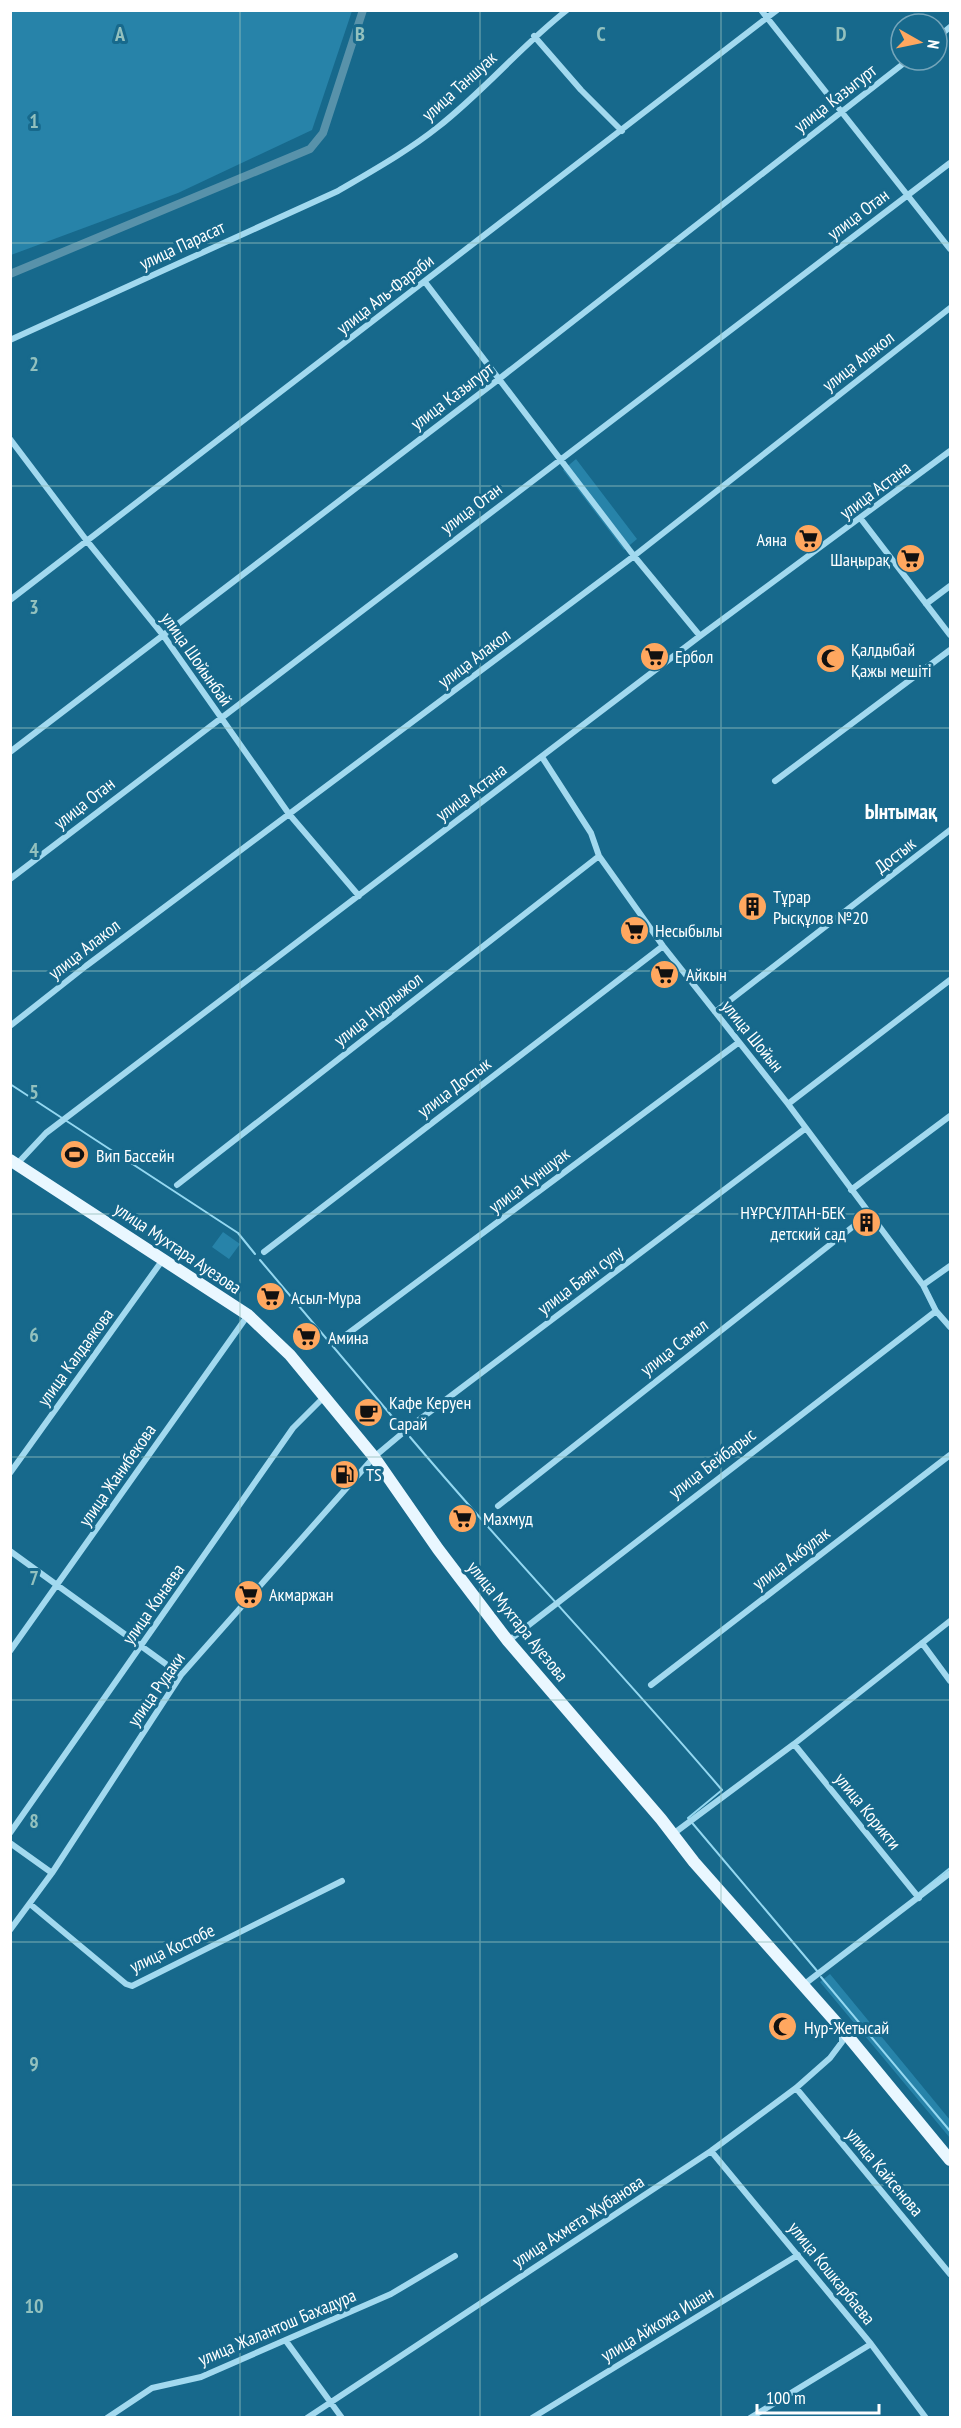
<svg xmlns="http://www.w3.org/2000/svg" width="961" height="2428" font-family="'PT Sans Narrow',sans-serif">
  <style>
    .green { fill: #2783a9 }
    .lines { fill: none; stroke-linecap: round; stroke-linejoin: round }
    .stream { stroke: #94d8f1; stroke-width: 2 }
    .canal { stroke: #5892aa; stroke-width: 8 }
    .minor { stroke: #a2d9ef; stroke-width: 6 }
    .primary { stroke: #e9f7ff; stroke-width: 12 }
    .grid { fill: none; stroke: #93c1be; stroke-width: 1.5; stroke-opacity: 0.55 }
    .labels { text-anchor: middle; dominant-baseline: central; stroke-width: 6; stroke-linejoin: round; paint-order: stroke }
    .street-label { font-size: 18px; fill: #fff; stroke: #17698c }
    .poi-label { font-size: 18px; fill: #fff; stroke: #17698c; text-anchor: start }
    .quarter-label { font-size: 21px; font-weight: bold; fill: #fff; stroke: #17698c }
    .grid-label { font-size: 20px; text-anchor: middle; font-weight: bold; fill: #93c1be; stroke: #17698c; stroke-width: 6; stroke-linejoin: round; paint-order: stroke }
  </style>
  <rect width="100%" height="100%" fill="#17698c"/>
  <path class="green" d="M11 10H352V11L312 130 178 193 11 255Z
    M576 459 637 539 624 550 563 470Z
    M223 1232 240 1244 229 1259 212 1247Z
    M830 1974 950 2120V2138L820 1982Z"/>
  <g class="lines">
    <path class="stream" d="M10 1084 238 1233 255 1254
      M260 1260 401 1427
      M410 1437C511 1557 620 1670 722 1790L688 1818 818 1972
      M919 1893 950 1868
      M821 1977 950 2131"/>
    <path class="canal" d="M10 274 310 149 323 133 363 10"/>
    <path class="minor" d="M761 10 950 249
      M534 36 581 90 622 131
      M937 38 950 27
      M425 282 634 556 700 636
      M10 340 338 191C372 171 408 151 438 127 484 91 521 46 567 10
      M10 439 87 541 163 635 289 814 359 896
      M861 519 950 635
      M10 600 777 10
      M926 604 950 586
      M10 752 499 379 908 60
      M542 757 591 833 599 856 663 946 788 1104 923 1285 936 1311 950 1327
      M775 781 950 650
      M10 879 950 163
      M715 1012 950 830
      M10 1026 86 966 634 556 950 308
      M788 1104 950 980
      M17 1164 46 1133 700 636 950 451
      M177 1185 599 856
      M851 1190 950 1116
      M264 1252 663 946
      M923 1285 950 1266
      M338 1341 738 1043
      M10 1473 164 1258
      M498 1506 869 1214
      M10 1551 181 1675
      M508 1641 936 1311
      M922 1643 950 1681
      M10 1651 248 1315
      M651 1685 950 1455
      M794 1744 919 1898
      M10 1833 293 1428 325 1396
      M673 1834 794 1744 950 1621
      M10 1843 52 1873
      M30 1904 126 1984 132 1986 342 1881
      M10 1930 52 1873 181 1675 374 1457 411 1426 806 1128
      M802 1986 950 1873
      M796 2088 950 2274
      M711 2151 871 2344 926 2418
      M286 2341 342 2418
      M107 2418 152 2388 201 2377 391 2294 455 2256
      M307 2418 711 2151 796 2088 830 2058 842 2042V2033
      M532 2418 798 2255
      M750 2418 871 2344"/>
    <path class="primary" d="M10 1160 248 1315 290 1355 374 1457 438 1549 508 1641 661 1819 694 1862 842 2029 950 2160"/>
  </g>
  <path class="grid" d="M240 10V2418M480 10V2418M721 10V2418M10 243H950M10 486H950M10 728H950M10 971H950M10 1214H950M10 1457H950M10 1700H950M10 1942H950M10 2185H950"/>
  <defs>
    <symbol id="supermarket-disc" viewBox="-11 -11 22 22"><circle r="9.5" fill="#ffa75f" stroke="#17698c"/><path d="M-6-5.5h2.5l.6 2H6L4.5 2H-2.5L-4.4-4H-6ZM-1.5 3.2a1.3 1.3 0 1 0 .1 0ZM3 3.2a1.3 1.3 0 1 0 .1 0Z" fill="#111"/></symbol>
    <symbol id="mosque-disc" viewBox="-11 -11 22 22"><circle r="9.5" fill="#ffa75f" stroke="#17698c"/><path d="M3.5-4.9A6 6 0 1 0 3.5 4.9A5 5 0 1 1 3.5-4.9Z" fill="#111"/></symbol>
    <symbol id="building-disc" viewBox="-11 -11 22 22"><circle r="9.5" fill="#ffa75f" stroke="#17698c"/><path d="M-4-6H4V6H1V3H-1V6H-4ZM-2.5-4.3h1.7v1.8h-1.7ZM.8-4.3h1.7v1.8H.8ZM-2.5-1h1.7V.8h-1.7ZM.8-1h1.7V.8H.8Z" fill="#111"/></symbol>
    <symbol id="stadium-disc" viewBox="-11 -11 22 22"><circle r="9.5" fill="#ffa75f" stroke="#17698c"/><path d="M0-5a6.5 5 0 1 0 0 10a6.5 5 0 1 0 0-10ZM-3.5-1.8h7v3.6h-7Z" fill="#111"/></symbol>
    <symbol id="cafe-disc" viewBox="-11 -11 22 22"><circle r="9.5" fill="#ffa75f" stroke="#17698c"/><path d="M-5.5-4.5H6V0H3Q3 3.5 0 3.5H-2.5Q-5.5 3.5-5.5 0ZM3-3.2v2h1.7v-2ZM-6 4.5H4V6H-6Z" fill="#111"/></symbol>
    <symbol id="fuel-disc" viewBox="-11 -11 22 22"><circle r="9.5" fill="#ffa75f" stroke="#17698c"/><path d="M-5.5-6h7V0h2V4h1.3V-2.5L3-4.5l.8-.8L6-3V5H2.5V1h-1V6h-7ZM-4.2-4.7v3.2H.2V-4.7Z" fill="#111"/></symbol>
  </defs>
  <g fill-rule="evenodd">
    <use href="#supermarket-disc" x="792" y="522" width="33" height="33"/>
    <use href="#supermarket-disc" x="894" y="542" width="33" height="33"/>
    <use href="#supermarket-disc" x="638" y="640" width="33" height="33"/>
    <use href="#mosque-disc" x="814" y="642" width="33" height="33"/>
    <use href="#building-disc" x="736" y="890" width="33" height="33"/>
    <use href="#supermarket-disc" x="618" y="914" width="33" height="33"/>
    <use href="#supermarket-disc" x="648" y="958" width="33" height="33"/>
    <use href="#stadium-disc" x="58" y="1138" width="33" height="33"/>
    <use href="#building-disc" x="850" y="1206" width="33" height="33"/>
    <use href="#supermarket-disc" x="254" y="1280" width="33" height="33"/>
    <use href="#supermarket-disc" x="290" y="1320" width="33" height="33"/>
    <use href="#cafe-disc" x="352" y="1396" width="33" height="33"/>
    <use href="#fuel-disc" x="328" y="1458" width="33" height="33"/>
    <use href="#supermarket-disc" x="446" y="1502" width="33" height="33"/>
    <use href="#supermarket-disc" x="232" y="1578" width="33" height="33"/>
    <use href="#mosque-disc" x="766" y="2010" width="33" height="33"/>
  </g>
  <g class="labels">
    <g class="street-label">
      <text transform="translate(459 86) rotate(-42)">улица Таншуак</text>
      <text transform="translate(835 98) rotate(-38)">улица Казыгурт</text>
      <text transform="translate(858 214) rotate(-37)">улица Отан</text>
      <text transform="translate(182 245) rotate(-25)">улица Парасат</text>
      <text transform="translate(385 294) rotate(-38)">улица Аль-Фараби</text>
      <text transform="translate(858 361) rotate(-38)">улица Алакол</text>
      <text transform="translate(452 396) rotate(-37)">улица Казыгурт</text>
      <text transform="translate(875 490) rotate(-37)">улица Астана</text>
      <text transform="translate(471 508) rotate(-37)">улица Отан</text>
      <text transform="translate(474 658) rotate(-37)">улица Алакол</text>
      <text transform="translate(197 659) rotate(55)">улица Шойынбай</text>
      <text transform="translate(471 792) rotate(-37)">улица Астана</text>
      <text transform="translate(84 803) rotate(-38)">улица Отан</text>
      <text transform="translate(895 855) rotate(-38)">Достык</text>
      <text transform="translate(84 949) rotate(-38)">улица Алакол</text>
      <text transform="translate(378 1009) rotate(-38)">улица Нурлыжол</text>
      <text transform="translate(753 1036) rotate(51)">улица Шойын</text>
      <text transform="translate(454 1087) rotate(-37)">улица Достык</text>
      <text transform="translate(529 1180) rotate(-37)">улица Куншуак</text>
      <text transform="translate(178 1248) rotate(34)">улица Мухтара Ауезова</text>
      <text transform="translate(580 1280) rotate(-37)">улица Баян сулу</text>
      <text transform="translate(674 1347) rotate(-38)">улица Самал</text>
      <text transform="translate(75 1357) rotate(-54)">улица Калдаякова</text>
      <text transform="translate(712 1463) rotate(-37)">улица Бейбарыс</text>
      <text transform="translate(117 1475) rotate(-55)">улица Жанибекова</text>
      <text transform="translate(791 1558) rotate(-37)">улица Акбулак</text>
      <text transform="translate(153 1604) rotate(-55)">улица Конаева</text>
      <text transform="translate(518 1621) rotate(51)">улица Мухтара Ауезова</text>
      <text transform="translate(156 1689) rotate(-55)">улица Рудаки</text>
      <text transform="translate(868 1811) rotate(51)">улица Корикти</text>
      <text transform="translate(172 1948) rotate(-25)">улица Костобе</text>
      <text transform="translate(885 2172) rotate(50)">улица Кайсенова</text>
      <text transform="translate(578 2221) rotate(-33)">улица Ахмета Жубанова</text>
      <text transform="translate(832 2273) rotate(51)">улица Кошкарбаева</text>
      <text transform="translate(657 2324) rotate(-31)">улица Айкожа Ишан</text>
      <text transform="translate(277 2327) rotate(-23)">улица Жалантош Бахадура</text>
    </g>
    <g class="poi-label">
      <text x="787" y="539" text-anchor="end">Аяна</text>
      <text x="890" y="559" text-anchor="end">Шаңырақ</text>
      <text x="851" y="649">Қалдыбай<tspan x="851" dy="21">Қажы мешіті</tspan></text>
      <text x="675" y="656">Ербол</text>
      <text x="773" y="896">Тұрар<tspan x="773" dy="21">Рысқұлов №20</tspan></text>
      <text x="655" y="930">Несыбылы</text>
      <text x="686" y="974">Айкын</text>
      <text x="96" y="1155">Вип Бассейн</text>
      <text x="846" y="1212" text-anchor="end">НҰРСҰЛТАН-БЕК<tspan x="846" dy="21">детский сад</tspan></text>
      <text x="291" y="1297">Асыл-Мура</text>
      <text x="328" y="1337">Амина</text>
      <text x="389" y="1402">Кафе Керуен<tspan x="389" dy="21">Сарай</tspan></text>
      <text x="366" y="1474">TS</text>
      <text x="483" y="1518">Махмуд</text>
      <text x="269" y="1594">Акмаржан</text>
      <text x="804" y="2027">Нур-Жетысай</text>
    </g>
    <g class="quarter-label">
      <text x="901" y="811">Ынтымақ</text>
    </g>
  </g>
  <g class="grid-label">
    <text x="120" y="41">A</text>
    <text x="360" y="41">B</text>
    <text x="601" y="41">C</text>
    <text x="841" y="41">D</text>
    <text x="34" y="128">1</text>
    <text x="34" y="371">2</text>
    <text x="34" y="614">3</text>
    <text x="34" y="857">4</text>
    <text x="34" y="1099">5</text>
    <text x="34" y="1342">6</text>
    <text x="34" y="1585">7</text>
    <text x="34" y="1828">8</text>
    <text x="34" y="2071">9</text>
    <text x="34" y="2313">10</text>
  </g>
  <rect width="961" height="2428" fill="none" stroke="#ffffff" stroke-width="24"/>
  <g transform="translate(919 42) rotate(99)"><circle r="28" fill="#17698c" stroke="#74a5ba" stroke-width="1.5"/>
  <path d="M0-4.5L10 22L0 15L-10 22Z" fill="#ffa75f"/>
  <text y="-9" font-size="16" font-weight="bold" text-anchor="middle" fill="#ffffff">N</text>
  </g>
  <path d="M757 2404v9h122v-9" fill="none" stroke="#ffffff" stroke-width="3"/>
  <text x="766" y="2404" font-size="18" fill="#ffffff" stroke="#17698c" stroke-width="4.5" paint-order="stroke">100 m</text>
</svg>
